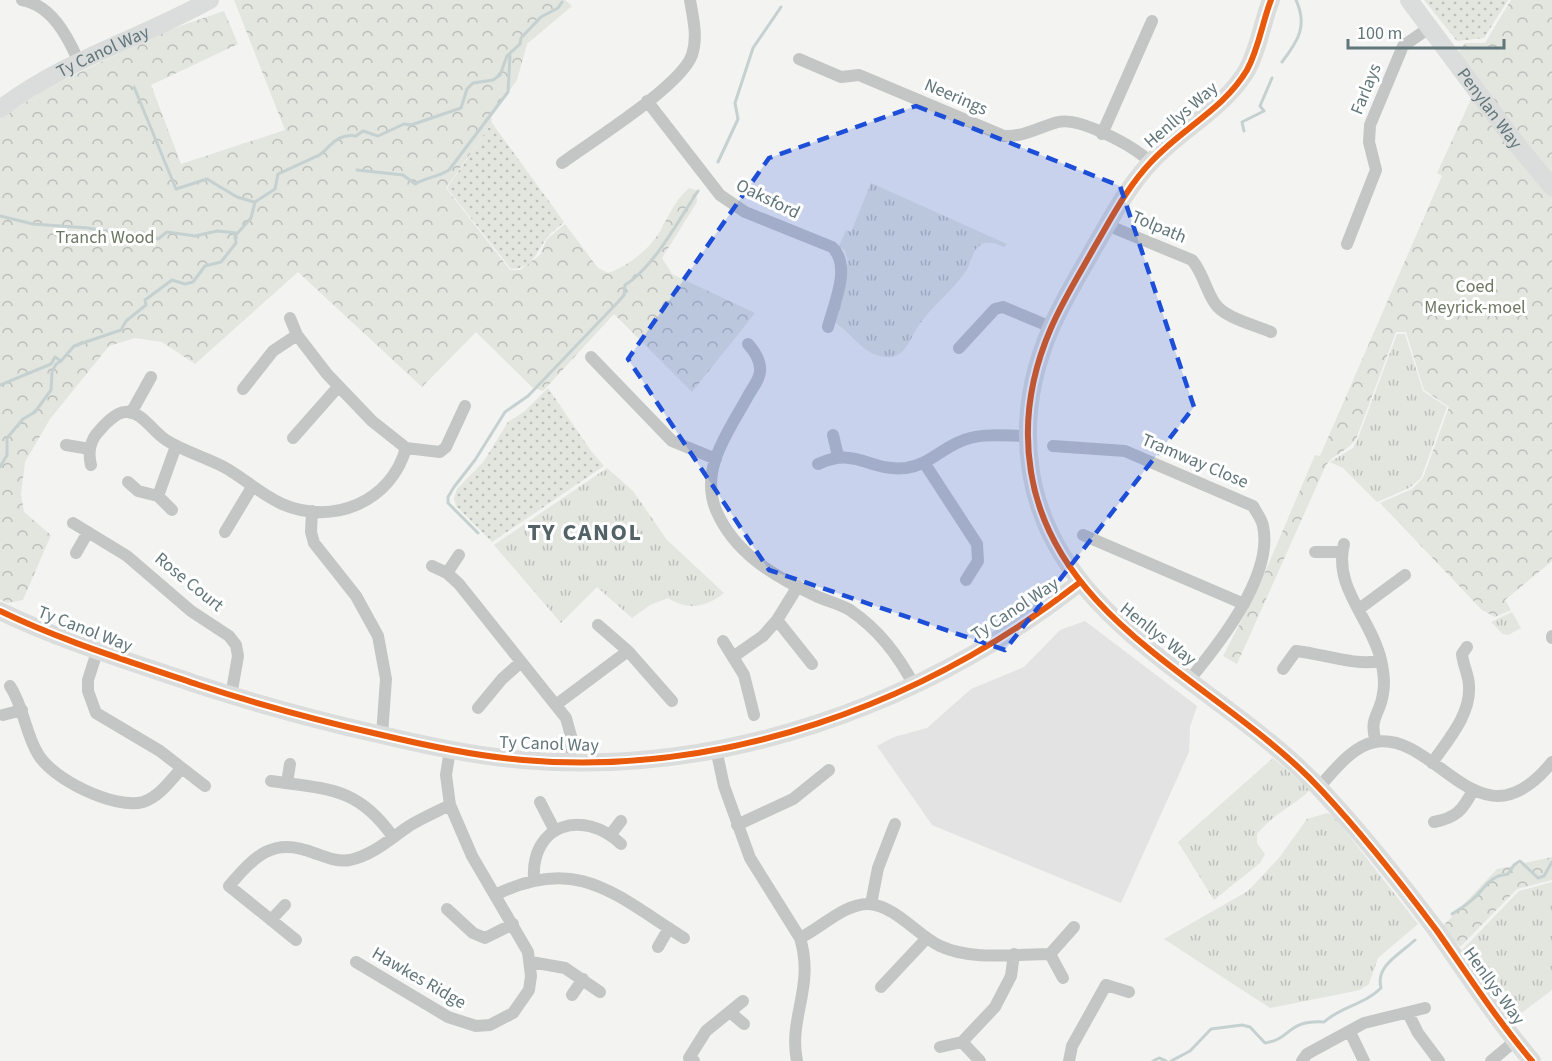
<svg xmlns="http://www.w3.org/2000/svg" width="1552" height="1061" font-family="'Source Sans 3',sans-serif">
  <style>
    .built { fill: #e2e3e2 }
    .grass { fill: url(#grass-tufts) }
    .forest { fill: url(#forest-crowns) }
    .park { fill: url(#park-dots) }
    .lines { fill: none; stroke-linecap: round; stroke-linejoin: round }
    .stream { stroke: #c5d1d1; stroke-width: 3 }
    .street { stroke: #c4c6c6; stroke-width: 12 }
    .secondary { stroke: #dbdcdc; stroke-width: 18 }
    .cycleway-casing { stroke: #fff; stroke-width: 10 }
    .cycleway { stroke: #e8590c; stroke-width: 6 }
    .marked { fill: #1d4ed8; fill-opacity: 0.2; stroke: #1d4ed8; stroke-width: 4.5; stroke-dasharray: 12 8; stroke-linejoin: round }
    .labels { text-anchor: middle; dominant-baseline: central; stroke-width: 6; stroke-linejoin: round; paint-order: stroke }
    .street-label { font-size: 18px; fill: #61767a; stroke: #fff }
    .park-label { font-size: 18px; fill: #6d7863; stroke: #fff }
    .district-label { font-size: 24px; font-weight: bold; letter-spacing: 1.5px; fill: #526266; stroke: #fff }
  </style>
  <defs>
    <pattern id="grass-tufts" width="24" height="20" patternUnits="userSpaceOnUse" patternTransform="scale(1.5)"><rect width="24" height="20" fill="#e3e5df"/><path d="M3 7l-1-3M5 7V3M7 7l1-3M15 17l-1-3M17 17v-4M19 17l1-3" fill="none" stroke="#bbbeba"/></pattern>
    <pattern id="forest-crowns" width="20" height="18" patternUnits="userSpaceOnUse" patternTransform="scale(1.5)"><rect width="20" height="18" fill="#e3e5df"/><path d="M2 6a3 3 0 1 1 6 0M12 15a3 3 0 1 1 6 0" fill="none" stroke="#bbbeba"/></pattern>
    <pattern id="park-dots" width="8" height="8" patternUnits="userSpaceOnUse" patternTransform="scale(1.5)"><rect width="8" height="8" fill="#e3e5df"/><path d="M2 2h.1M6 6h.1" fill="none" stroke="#bbbeba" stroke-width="1.8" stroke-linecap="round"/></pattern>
  </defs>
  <rect width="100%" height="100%" fill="#f3f3f2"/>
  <path class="built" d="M1085 621 1197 706 1190 727 1189 752 1121 903 932 825 877 746 894 737 927 728 971 689 1024 667 1060 630Z"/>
  <path class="grass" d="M871 183 1007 244 1004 247C998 244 989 241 982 244 971 250 972 262 966 271 952 292 930 307 917 328 912 336 907 349 899 354 896 357 889 358 886 357 861 355 853 332 833 322L848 262 845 251 839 246 846 230 851 232Z
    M1397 334H1405L1423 391 1447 407 1421 478 1409 488 1377 502 1343 468 1330 462 1353 448 1357 441Z
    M607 468 633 491 667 540 724 593C706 607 689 611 668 598L650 605 632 618 597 587 561 623 494 545Z
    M1512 612 1521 628 1508 635 1503 634 1491 622Z
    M1273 758 1310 790C1291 808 1274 813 1257 834V843L1265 854 1260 863 1214 900 1178 842Z
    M1327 813 1333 815 1418 924 1378 958 1369 984 1360 990 1270 1008 1164 939 1248 891 1279 858 1307 819Z
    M1552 882V990L1512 1020 1462 950 1519 891Z"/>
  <path class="forest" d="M234 0H565L572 6 527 44 517 80 491 117 492 123 446 188 510 270H520L540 255 547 239 565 224 598 268 608 273C626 267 646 252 657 236 668 219 673 202 689 188L696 190 697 202 662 258 672 274 755 313 692 392 614 314 543 391 532 387 476 332 422 387 298 272 195 364 162 342 135 338 109 346 50 419 25 462 21 494 24 512 51 535 23 600 7 603 0 599V119L49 87 166 31 224 11 238 44 151 85 181 164 285 130Z
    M1511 0H1552V561L1505 600 1511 610 1495 617 1482 610 1380 503 1412 489 1423 478 1449 407 1424 390 1406 332H1396L1356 439C1348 451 1335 453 1326 465L1237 664 1223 656 1257 591 1315 455 1320 456 1442 176 1437 173 1478 84 1458 53 1465 43H1485Z
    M1552 857V880L1517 889 1460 947 1443 926 1497 869Z"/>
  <path class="park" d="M1424 0H1508L1484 38 1457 41Z
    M492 123 564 222C559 227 550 233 546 239 536 253 532 269 511 269L447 188Z
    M548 388 591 451 604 466 492 542 456 506 454 498 457 489 484 461 508 422 525 411Z"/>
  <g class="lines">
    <path class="stream" d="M1282 62C1298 41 1308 26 1296 0
      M134 87 176 189 207 179 237 197 254 202
      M1244 131 1242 122 1264 111 1260 106 1272 78
      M718 162 738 119 735 103 753 48 781 7
      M357 170 403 175 415 184C427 177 438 177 449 170L508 92 510 55
      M0 216 33 224 88 228 131 235 141 232 158 239 167 232 195 236 217 231 237 233
      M0 385 51 364 55 357 61 361
      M0 467 7 455V438L23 419 35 412 51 390 52 372 56 364 61 361 74 346 121 330 126 321 146 305 145 300 172 280 185 284 193 282 205 266 221 262 236 243 235 236 251 218 255 202 275 189 278 174C284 171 318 156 321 154 332 144 339 133 356 136L363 131 378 136 404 124 411 125 461 108 467 89 473 83 493 80 500 75 507 56 520 44 521 38 541 17 558 8 562 2
      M478 533 448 503V497L454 487 475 460 505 412 528 396 618 302 624 295 625 285C654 267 678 221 698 191
      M1452 914C1459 909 1467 905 1473 899 1486 888 1488 876 1508 874L1514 865 1520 861 1538 878 1544 876 1552 862
      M1153 1061 1159 1058 1166 1061
      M1171 1061 1190 1051 1211 1029 1242 1025 1250 1027 1265 1043C1292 1039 1286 1020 1324 1022 1342 1006 1364 1005 1381 988 1375 966 1400 954 1415 940"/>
    <path class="street" d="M22 0C51 5 67 35 78 60
      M799 59 841 77 859 75 1004 136C1024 137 1039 127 1058 122 1080 117 1134 146 1150 162
      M647 101 720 195 745 212 832 247C852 266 834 303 828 327
      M1102 134 1152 21
      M562 163C592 141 681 86 692 55 698 37 693 18 690 0
      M1107 225 1192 260C1203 273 1205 288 1214 302 1223 318 1255 325 1271 332
      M1347 244 1376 170 1369 142 1370 125 1403 46 1429 28
      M290 318 297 335 327 374 372 421 406 448 440 452 446 447 465 406
      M748 344C756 353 763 364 759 376 757 383 751 390 748 396 729 431 699 469 716 510 734 553 775 577 816 596 827 601 840 604 850 610 879 630 897 654 914 685
      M959 348 995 309 1003 307 1051 327
      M591 357 672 441 716 459
      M243 389 273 351 297 335
      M131 413 151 377
      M833 435 838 456
      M293 438 338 387
      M66 445 90 449
      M1053 446 1125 451 1253 506C1256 512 1262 519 1263 526 1274 575 1219 644 1190 679
      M818 464C858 446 868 472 906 468 928 465 940 450 959 442 979 432 1005 436 1027 436
      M925 464 977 544 978 561 966 580
      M91 465C88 453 90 440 99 431 105 424 115 413 125 412 141 410 153 432 166 440 183 451 205 457 224 467 244 478 260 494 282 504 333 526 391 502 406 448
      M128 482 138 491 158 496 172 510
      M158 496 176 446
      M312 511 311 532 314 543 356 596 378 636 386 679 382 735
      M73 523 127 556 191 611 229 636 236 645 238 656 231 696
      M225 532 252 487
      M1083 535 1244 604
      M1344 544C1333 588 1371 618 1381 660 1383 669 1385 684 1383 693 1381 714 1368 717 1376 742
      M1315 552H1341
      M76 553 88 532
      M432 566 447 573 459 584 566 718 571 736 572 762
      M447 573 459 555
      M798 586 777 620 812 664
      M1359 609 1405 575
      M598 625 628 651 672 701
      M1552 636V638
      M723 641 744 675 754 715
      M97 652 88 680V691L96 713 160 751 205 786
      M733 657 763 636 777 620
      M1283 669 1296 651C1324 654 1353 666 1381 661
      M10 686C24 707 25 733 38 754 52 779 115 810 143 802 159 797 170 781 181 769
      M557 704 628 651
      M478 708 502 679 521 662
      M3 715 22 710
      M716 749 724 786 750 858 800 938C821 928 845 903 869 904 896 906 917 935 940 946 972 961 1015 954 1050 954L1063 978
      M1432 763C1447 741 1471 715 1469 686 1469 676 1463 665 1462 654L1467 647
      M271 781C328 789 358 787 393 837
      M287 783 290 764
      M1319 787C1334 771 1352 746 1375 742 1438 731 1479 853 1552 762
      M540 802 555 831
      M1434 822C1456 818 1463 810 1473 790
      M737 825 793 799 829 770
      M611 834 621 821
      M534 880C530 824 583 808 621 844
      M495 895C578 854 615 895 684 938
      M871 904 878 868 895 824
      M447 909 473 933 485 938 513 924
      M271 920 285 905
      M296 940 229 886C255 856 273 836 314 853 325 857 337 862 350 860 373 855 390 839 409 826 422 818 436 812 450 805
      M658 947 669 928
      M1050 954 1074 927
      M356 962 448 1017 476 1026 490 1025 513 1013 529 990 531 976 528 952 472 856 450 805 446 775 450 750
      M531 962 565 968 600 992
      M881 987 927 938
      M572 995 583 979
      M731 1013 744 1024
      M1408 1013 1418 1033 1439 1061
      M1350 1032 1364 1061
      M962 1042 980 1061
      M940 1047 962 1042 995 1007 1011 976 1014 954
      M694 1061 689 1058 706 1031 743 1001
      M797 1061C788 1018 815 987 800 938
      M1069 1061 1072 1046 1106 985 1129 992
      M1302 1061 1307 1054 1364 1023 1425 1008
      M1491 1061 1515 1041"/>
    <g class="secondary">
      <path d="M1271 0C1262 23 1259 48 1247 70 1224 109 1181 129 1151 162 1128 186 1112 217 1095 246 1080 273 1063 300 1051 328 1031 374 1023 423 1031 472 1055 625 1226 686 1322 791 1363 835 1401 883 1437 931 1468 975 1497 1020 1532 1061"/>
      <path id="s1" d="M1409 0 1518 146 1552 187"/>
      <path id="s2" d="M0 109C66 59 140 39 210 0"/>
      <path d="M0 611C64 642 132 662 199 685 260 705 320 721 382 735 428 746 475 756 523 760 722 777 923 705 1079 583"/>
    </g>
    <defs>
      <path id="cycleway" d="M1271 0C1262 23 1259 48 1247 70 1224 109 1181 129 1151 162 1128 186 1112 217 1095 246 1080 273 1063 300 1051 328 1031 374 1023 423 1031 472 1055 625 1226 686 1322 791 1363 835 1401 883 1437 931 1468 975 1497 1020 1532 1061
        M0 611C64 642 132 662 199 685 260 705 320 721 382 735 428 746 475 756 523 760 722 777 923 705 1079 583"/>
    </defs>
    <use href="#cycleway" class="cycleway-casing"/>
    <use href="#cycleway" class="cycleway"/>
  </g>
  <path class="marked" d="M916 106 1120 186 1194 407 1005 650 769 570 628 359 769 158Z"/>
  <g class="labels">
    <g class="street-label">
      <text stroke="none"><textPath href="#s2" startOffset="118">Ty Canol Way</textPath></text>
      <text transform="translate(1366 89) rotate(-68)">Farlays</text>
      <text transform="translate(956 97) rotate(23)">Neerings</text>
      <text stroke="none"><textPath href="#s1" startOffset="135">Penylan Way</textPath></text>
      <text transform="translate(1181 115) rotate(-41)">Henllys Way</text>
      <text transform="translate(768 199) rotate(26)">Oaksford</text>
      <text transform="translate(1159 227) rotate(23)">Tolpath</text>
      <text transform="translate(1195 461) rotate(23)">Tramway Close</text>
      <text transform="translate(189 582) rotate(39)">Rose Court</text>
      <text transform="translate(1015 609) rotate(-33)">Ty Canol Way</text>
      <text transform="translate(85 629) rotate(21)">Ty Canol Way</text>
      <text transform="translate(1158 634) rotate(38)">Henllys Way</text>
      <text transform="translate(549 744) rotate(2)">Ty Canol Way</text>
      <text transform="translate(419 978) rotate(30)">Hawkes Ridge</text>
      <text transform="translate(1494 986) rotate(54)">Henllys Way</text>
    </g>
    <g class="park-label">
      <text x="105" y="237">Tranch Wood</text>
      <text x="1475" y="286">Coed<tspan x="1475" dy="21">Meyrick-moel</tspan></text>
    </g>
    <g class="district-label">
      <text x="585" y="532">TY CANOL</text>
    </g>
  </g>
  <path d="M1348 39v9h156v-9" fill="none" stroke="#61767a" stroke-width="3"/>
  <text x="1357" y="39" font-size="18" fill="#61767a" stroke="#ffffff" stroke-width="4.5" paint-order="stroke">100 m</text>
</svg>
